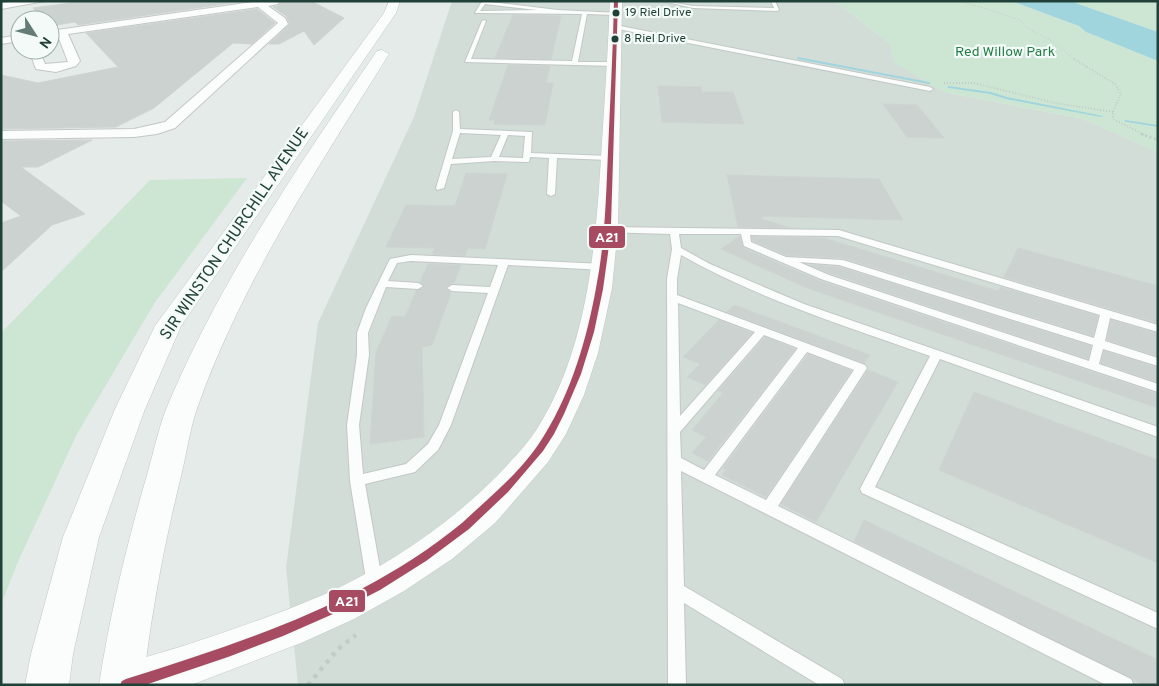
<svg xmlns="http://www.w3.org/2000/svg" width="1159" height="686" font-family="Overpass,sans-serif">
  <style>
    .built { fill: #d2ddd8 }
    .green { fill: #cde6d4 }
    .water { fill: #a1d5de }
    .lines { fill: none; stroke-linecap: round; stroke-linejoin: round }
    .stream { fill: #a1d5de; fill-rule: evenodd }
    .building { fill: #ccd2d0; stroke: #ced4d1 }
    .service-casing { stroke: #c2c8c5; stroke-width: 2 }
    .minor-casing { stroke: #c2c8c5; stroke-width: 2 }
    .tertiary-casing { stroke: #c2c8c5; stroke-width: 1 }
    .secondary-casing { stroke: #c0c9c5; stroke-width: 1 }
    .path-far3 { stroke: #c1cbc8; stroke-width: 1; stroke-dasharray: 1 2; stroke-linecap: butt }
    .path-far2 { stroke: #c1cbc8; stroke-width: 2; stroke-dasharray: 1 2; stroke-linecap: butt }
    .path-far1 { stroke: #c1cbc8; stroke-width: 2.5; stroke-dasharray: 2 2.5; stroke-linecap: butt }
    .path { stroke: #c1cbc8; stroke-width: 4.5; stroke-dasharray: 4 5.5; stroke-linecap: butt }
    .service { fill: #fbfcfc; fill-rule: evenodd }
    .minor { fill: #fbfcfc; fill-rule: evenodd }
    .tertiary { fill: #fbfcfc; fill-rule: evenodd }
    .secondary { fill: #fbfcfc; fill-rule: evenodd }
    .bus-1-casing { stroke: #f3faf7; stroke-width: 3 }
    .bus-1 { fill: #a64b61; fill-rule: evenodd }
    .bus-dot { fill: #204138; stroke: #f3faf7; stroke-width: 2 }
    .labels { text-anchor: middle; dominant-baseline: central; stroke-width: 4.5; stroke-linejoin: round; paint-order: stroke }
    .far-bus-label { font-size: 12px; fill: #204138; stroke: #f3faf7; text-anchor: start }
    .far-park-label { font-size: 14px; fill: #257d48; stroke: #f3faf7 }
    .street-label { font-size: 16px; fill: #204138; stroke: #f3faf7 }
    .line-badge { stroke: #f3faf7; stroke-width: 2 }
    .badge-label { font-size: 14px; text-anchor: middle; font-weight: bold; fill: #fff }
  </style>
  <rect width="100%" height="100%" fill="#e5ebe8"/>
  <path class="built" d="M452 1H835L889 43 944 92 1083 119 1158 152V685H298L286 568 318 323 414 117Z"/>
  <path class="green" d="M835 1H1011L1079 26 1086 32 1158 61V152L1083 119 944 92 894 63 889 43Z
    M1070 1H1158V32Z
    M247 178 154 304 77 434 17 564 1 605V333L150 180Z"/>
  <path class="water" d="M1011 1H1070L1158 32V61L1086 32 1079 26Z"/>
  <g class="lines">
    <path class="stream" d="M798 57 929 82 931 83 929 84 797 59Z
      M948 86 991 92 1007 97 1103 116 1101 117 1006 99 990 94 949 88H948Z
      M1125 120 1158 125V127L1127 122H1125Z"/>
  </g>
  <path class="building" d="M85 1H245L78 25 75 22 50 26V20H44L33 8Z
    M281 1H311L344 18 314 45 304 31 279 44H269L290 24 286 16 273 7 278 6Z
    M257 9 275 23 252 44 233 43 154 108 116 127 1 129V75L38 83 118 67 86 33Z
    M513 15 561 16 551 59 495 58Z
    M508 65 550 66 546 83H553L545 125 494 124 495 120H489Z
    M658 86 701 87 702 92H733L744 124 662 122Z
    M883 104 917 105 944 138 907 137Z
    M92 140 38 167H21L85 214 52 225 1 272V223L21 216 1 201V141Z
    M466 173 507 174 485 249 468 248 465 256 432 254 435 248 386 247 406 205 455 206Z
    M727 175 879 179 903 220 763 216 762 219 791 228 738 227Z
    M740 236 743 248 820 281 1158 394V408L807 288 721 249Z
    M752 237 824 238 998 291 1000 287 1098 316 1093 336 844 258 786 255 753 241Z
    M1018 248 1158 286V323L1004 277Z
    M428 264 461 265 454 283 445 287 451 293 432 345 422 347 424 437 370 444 376 352 392 316 405 317 416 291 425 287 420 282Z
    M810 265 839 267 1091 346 1088 359 830 273Z
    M734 305 870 355 864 363 727 312Z
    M719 320 752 333 705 385 687 377 700 364 683 357Z
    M1111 320 1158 334V356L1107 340Z
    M765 337 795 349 708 461 692 453 706 437 692 430 723 393 718 391Z
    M1104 351 1158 368V382L1101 363Z
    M808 354 851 371 766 497 722 475 726 470 723 468Z
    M868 370 898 382 816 522 781 504Z
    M974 392 1158 460V563L939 470Z
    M864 520 1158 660V685H1144L854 541Z"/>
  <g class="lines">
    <defs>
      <path id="service" d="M482 1 558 10 618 13 616 15 587 14 578 62H614L617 64 614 66 465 62 482 21 484 20 486 21 471 59 572 61 582 14 475 13ZM485 4 537 10 480 11Z
        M663 1 693 6 774 8 771 1H775L779 10 777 11 693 8Z
        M615 25 930 87 933 89 930 91 613 28Z
        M456 110 459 112 460 129 532 132 531 153 610 156 614 158 610 160 557 158 555 194 551 196 547 194 549 158 530 157 529 162H526L494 161 451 164 444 188 437 190 436 188 453 131V112ZM460 133 501 135 491 157 452 159ZM508 135 525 136 523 158 499 157Z
        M607 227 839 230 1158 325V332L1110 318 1105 341 1158 358V366L1103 349 1099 364 1158 384V392L821 279 744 246 741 234H679L681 248 710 264 804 304 1158 427V437L940 359 875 487 1158 613V629L862 493 860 489 930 356C846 326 758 299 681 255L677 279V295L865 365 867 368 778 506 1131 679 1134 685H1106L681 471 684 586 842 679 845 685H819L684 603 686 685H668L667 279 672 249 670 234 604 232 602 230ZM750 235 838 236 1100 315 1094 338 843 260 786 257 751 242ZM799 262 839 265 1093 345 1089 361 829 275ZM678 303 755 332 680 416ZM764 335 798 348 704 470 681 458 680 432ZM807 352 854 370 766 500 715 475Z
        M411 255 604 264 609 267 604 270 508 265 451 425 438 450 415 472 365 484 383 585 381 590 375 592 369 590 367 585 350 481 347 425 357 355V333L366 308 390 259ZM411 261 498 265 490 287 452 285 447 288 452 291 488 293 439 425 428 444 406 464 363 474 359 425 369 355 368 333 386 287 418 289 423 286 418 283 388 281 397 263Z"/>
      <path id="minor" d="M17 1H45L1 9V3Z
        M260 1H279L278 4 268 6 285 18 288 24 175 128 157 134 134 137 1 139V131L134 129 165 122 278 23 258 7 68 34 80 61 76 66 56 72 36 69 29 50H39L45 64 68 62 58 36 50 37V31Z
        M20 35V41L1 44V38Z"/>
      <path id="tertiary" d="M610 1H622L618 228 612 288 598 353 584 395 566 434 548 462 495 523 452 559 404 591 354 619 301 643 191 685H103L109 670C134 660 160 653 186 645 232 630 278 614 323 595 388 566 447 526 497 476 511 461 526 446 537 429 590 345 596 239 602 142 605 95 608 48 610 1Z"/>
      <path id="secondary" d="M389 1H400L396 13 181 326 145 409 99 537 73 654 69 685H25L31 654 63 537 115 409 155 326 384 13Z
        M382 50 389 54C319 166 244 278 199 403 190 426 187 452 181 476 164 545 151 614 143 685H99C110 613 127 544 147 475 154 451 159 425 169 402 223 276 300 163 377 51Z"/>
    </defs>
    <use href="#service" class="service-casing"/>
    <use href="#minor" class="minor-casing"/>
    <use href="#tertiary" class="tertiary-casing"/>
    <use href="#secondary" class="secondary-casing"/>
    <path class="path-far3" d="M961 1 1020 20 1029 29 1052 41 1075 60"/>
    <path class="path-far2" d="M1074 59 1115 84 1121 94 1113 112V119L1145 135
      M944 83H974L1055 103 1113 112"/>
    <path class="path-far1" d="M1141 134 1158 140"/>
    <path class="path" d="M308 685 338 649 356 635"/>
    <use href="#service" class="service"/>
    <use href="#minor" class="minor"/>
    <use href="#tertiary" class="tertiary"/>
    <use href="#secondary" class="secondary"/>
    <defs>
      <path id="bus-1" d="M614 1H618L611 224 608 253 603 289 594 332 581 374 564 414 554 434 543 451 508 492 469 529 426 561 380 590 333 614 283 636 228 657 145 685H120L122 681 126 679C243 642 365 603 462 523 470 516 478 508 486 501 508 481 530 460 545 434 572 390 587 338 596 288 605 243 606 198 608 152 610 102 613 52 614 1Z"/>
    </defs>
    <use href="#bus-1" class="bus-1-casing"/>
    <use href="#bus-1" class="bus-1"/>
  </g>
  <g class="bus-dot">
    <circle cx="616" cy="13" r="4.5"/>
    <circle cx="615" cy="39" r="4.5"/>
  </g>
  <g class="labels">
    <g class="far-bus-label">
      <text x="625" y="13">19 Riel Drive</text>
      <text x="624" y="39">8 Riel Drive</text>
    </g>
    <g class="far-park-label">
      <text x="1005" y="52">Red Willow Park</text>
    </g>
    <g class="street-label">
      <text transform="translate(235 234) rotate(-56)">SIR WINSTON CHURCHILL AVENUE</text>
    </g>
  </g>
  <g class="line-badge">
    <rect x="588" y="225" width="38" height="24" rx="5" fill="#a64b61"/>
    <rect x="328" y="589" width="38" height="24" rx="5" fill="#a64b61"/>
  </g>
  <g class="badge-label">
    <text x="607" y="242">A21</text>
    <text x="347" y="606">A21</text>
  </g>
  <rect width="1159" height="686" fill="none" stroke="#204138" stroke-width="5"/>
  <g transform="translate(35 35) rotate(126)"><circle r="24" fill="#f3faf7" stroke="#9fb0ab"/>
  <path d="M0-4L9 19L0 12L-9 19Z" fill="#657c76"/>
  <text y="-8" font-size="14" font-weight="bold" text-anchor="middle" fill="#204138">N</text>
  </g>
</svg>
